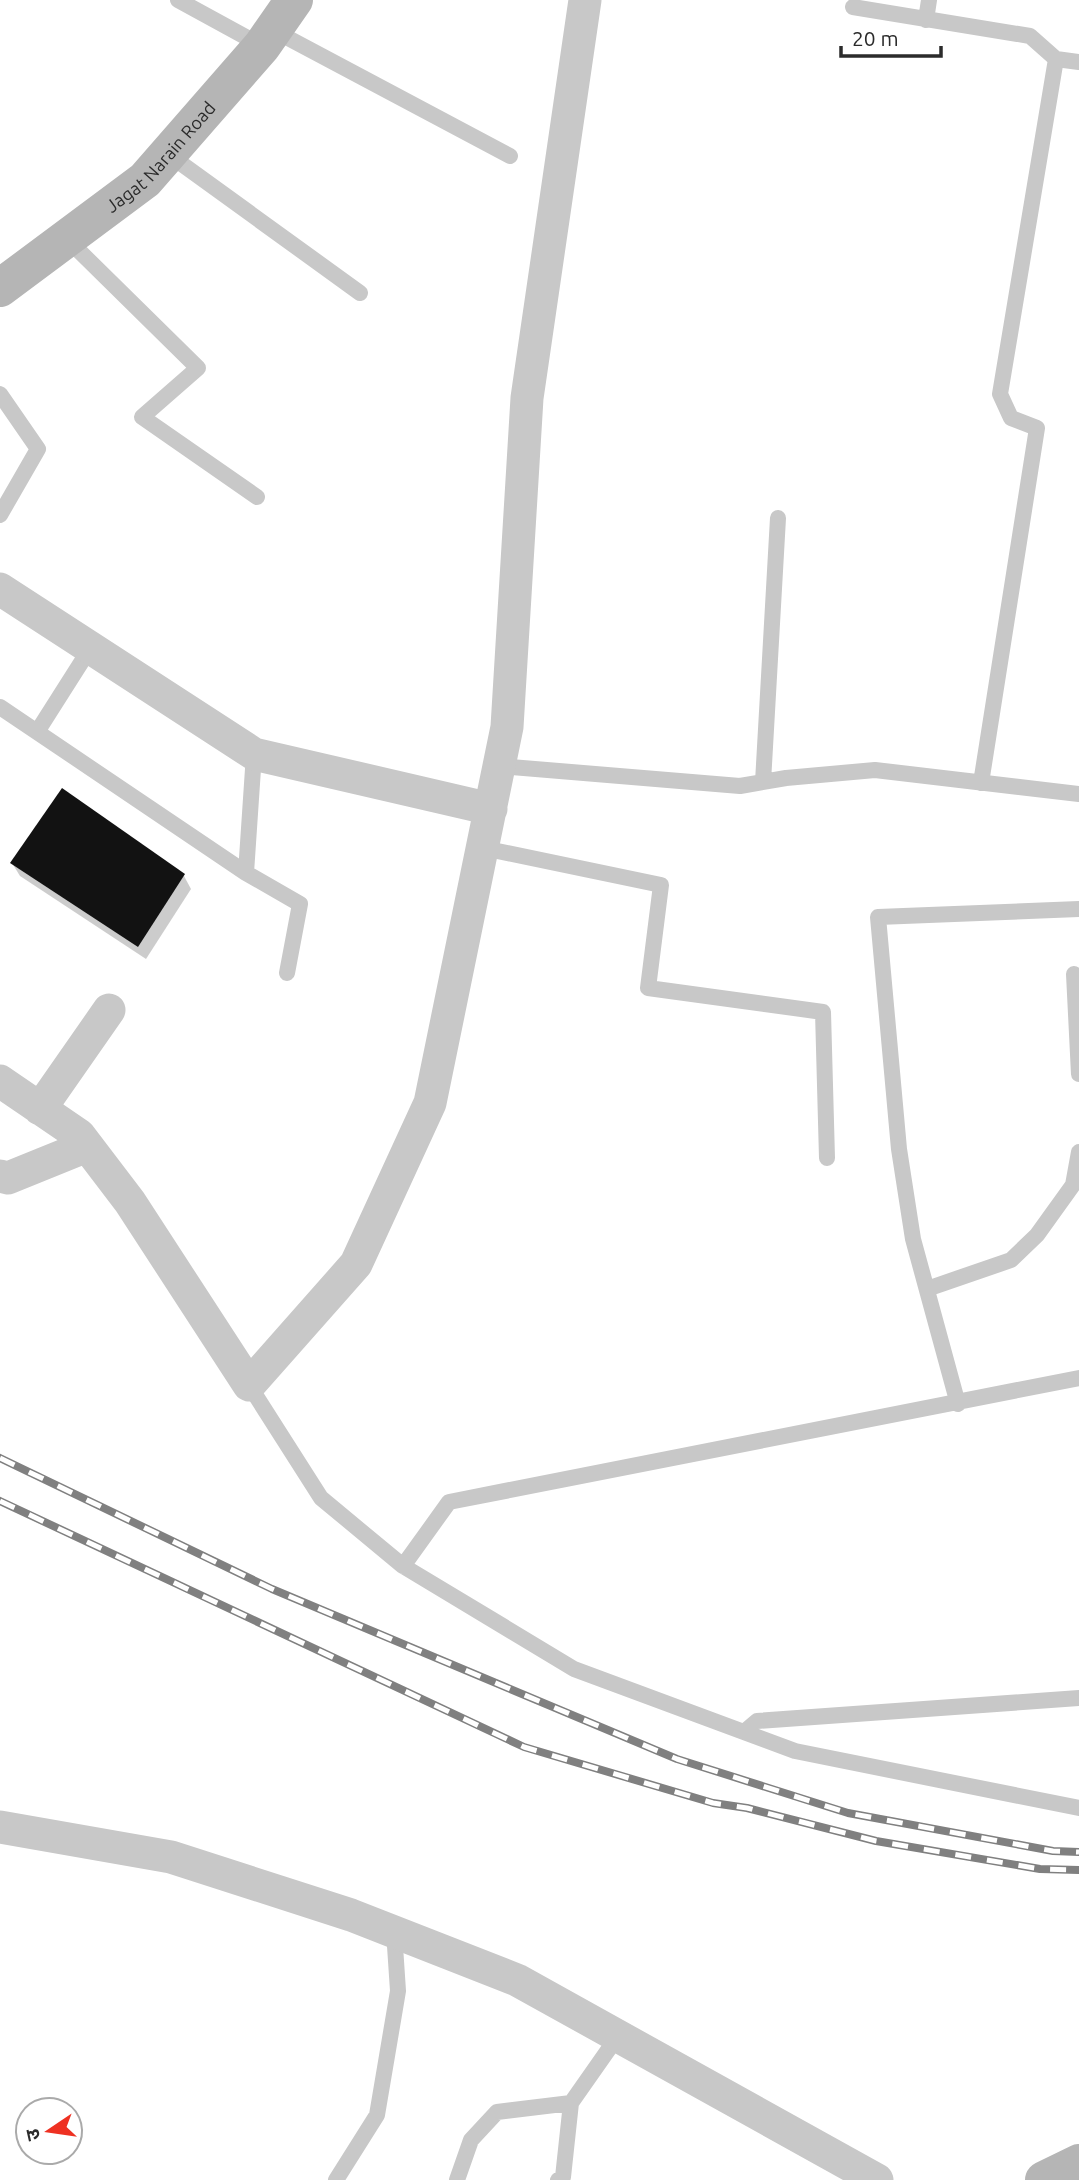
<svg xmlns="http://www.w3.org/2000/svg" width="1079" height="2180" font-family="Ubuntu,'Noto Sans Devanagari',sans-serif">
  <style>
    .shadow { fill: #0003 }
    .building { fill: #121212 }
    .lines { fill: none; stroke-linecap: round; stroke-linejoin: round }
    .lane { stroke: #c8c8c8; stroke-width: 16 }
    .street { stroke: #c8c8c8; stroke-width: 33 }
    .secondary { stroke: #b5b5b5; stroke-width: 38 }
    .rail-casing { stroke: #808080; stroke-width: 8 }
    .rail { stroke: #fff; stroke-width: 5; stroke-dasharray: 16; stroke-linecap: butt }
    .labels { text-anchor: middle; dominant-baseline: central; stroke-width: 7; stroke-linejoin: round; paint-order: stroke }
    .street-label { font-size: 18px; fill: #2b2b2b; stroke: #fff }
  </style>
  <rect width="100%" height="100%" fill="#fff"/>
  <path class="shadow" d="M12 863 184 876 191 889 146 959 20 876Z"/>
  <path class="building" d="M62 788 185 874 138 947 10 863Z"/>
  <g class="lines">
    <path class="lane" d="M178 0 262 46
      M853 7 1030 36 1056 59 1079 62
      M926 20 929 0
      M273 30 510 156
      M168 154 360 293
      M66 238 198 368 142 417 257 497
      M0 394 38 449 0 515
      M0 707 246 873
      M37 732 91 647
      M254 754 246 873 300 904 287 973
      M499 766 740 786 786 778 875 770 1079 794
      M763 782 778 518
      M981 783 1037 428 1011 418 1000 394 1056 59
      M483 848 661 885 648 988 823 1012 827 1158
      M1074 974 1079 1074
      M927 1289 1011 1260 1037 1235 1073 1185 1079 1152
      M249 1385 321 1498 403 1566 574 1669 795 1751 1079 1808
      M958 1404 913 1239 899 1149 878 917 1079 909
      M403 1566 449 1502 1079 1378
      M744 1732 757 1721 1079 1698
      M336 2180 377 2115 398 1991 394 1931
      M457 2180 471 2140 497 2112 571 2103
      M558 2180 563 2177 571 2103 618 2036"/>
    <path class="street" d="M0 589 254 754 491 809
      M0 1081 79 1135 130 1202 249 1385 356 1264 430 1103 507 727 527 398 585 0
      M40 1109 109 1010
      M0 1176 8 1178 87 1146
      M0 1827 171 1857 351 1915 517 1980 877 2180"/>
    <g class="secondary">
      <path id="s1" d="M0 288 145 180 262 46 294 0"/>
      <path d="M1044 2180 1079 2163"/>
    </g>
    <defs>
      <path id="rail" d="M0 1458 272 1589 677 1759 848 1813 1053 1851 1079 1852
        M0 1501 524 1747 713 1803 747 1808 876 1841 1040 1869 1079 1870"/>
    </defs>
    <use href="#rail" class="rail-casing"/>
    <use href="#rail" class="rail"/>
  </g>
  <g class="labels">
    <g class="street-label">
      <text stroke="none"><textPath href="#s1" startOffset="208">Jagat Narain Road</textPath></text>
    </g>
  </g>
  <g transform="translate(49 2131) rotate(257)"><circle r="33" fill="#ffffff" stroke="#aaaaaa" stroke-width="2"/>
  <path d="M0-5L12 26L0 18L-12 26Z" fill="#ee3122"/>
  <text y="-10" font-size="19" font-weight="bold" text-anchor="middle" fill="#2b2b2b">उ</text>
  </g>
  <path d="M841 46v10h100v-10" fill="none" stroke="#2b2b2b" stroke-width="3.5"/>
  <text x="852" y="46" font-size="21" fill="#2b2b2b" stroke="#ffffff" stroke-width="5" paint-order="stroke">20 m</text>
</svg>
